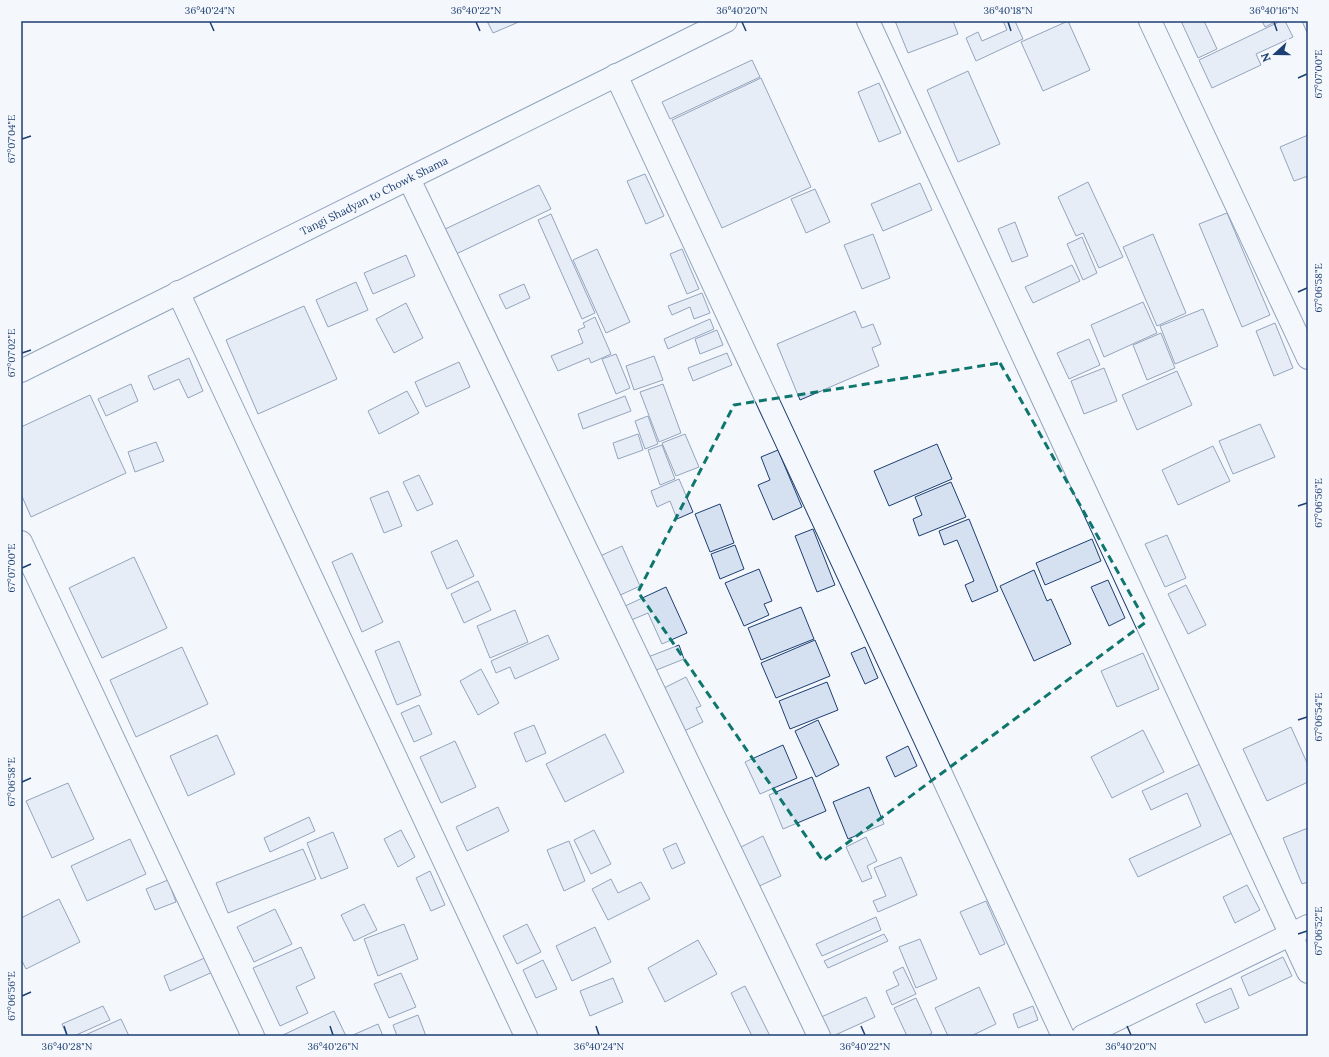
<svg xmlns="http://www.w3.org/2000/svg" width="1329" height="1057" font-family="Lora,serif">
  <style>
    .building { fill: #d5e0f0; stroke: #1d3f73 }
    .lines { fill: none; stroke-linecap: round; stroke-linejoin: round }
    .minor-casing { stroke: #1d3f73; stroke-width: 24 }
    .major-casing { stroke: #1d3f73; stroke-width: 24 }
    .minor { stroke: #f4f7fb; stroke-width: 22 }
    .major { stroke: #f4f7fb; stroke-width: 22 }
    .marked { fill: none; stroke: #0f766e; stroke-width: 3; stroke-dasharray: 8 5; stroke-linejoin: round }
    .ticks { fill: none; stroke: #1d3f73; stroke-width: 1.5 }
    .labels { text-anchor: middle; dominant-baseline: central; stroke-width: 3; stroke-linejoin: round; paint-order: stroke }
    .street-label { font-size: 11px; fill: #1d3f73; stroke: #f4f7fb }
    .neatline { fill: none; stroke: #1d3f73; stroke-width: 1.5 }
    .ticks-label { font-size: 10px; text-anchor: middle; fill: #1d3f73 }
  </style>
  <rect width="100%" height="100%" fill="#f4f7fb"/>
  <path class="building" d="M487 21H521L493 33Z
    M895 21H953L958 34 908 53Z
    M1003 21H1015L1023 39 976 61 966 38 978 32 982 41 1007 30Z
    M1068 21 1090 70 1043 91 1021 42Z
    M1181 21H1204L1217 49 1198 58Z
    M1262 21H1277L1265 27Z
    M1281 21H1285L1293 37 1256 54 1261 65 1212 88 1199 60Z
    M1302 21H1308V35Z
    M752 60 760 77 670 119 662 102Z
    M968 71 1000 144 958 162 927 90Z
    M761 78 811 187 722 228 672 120Z
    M879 83 901 133 879 142 858 92Z
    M1308 135V176L1294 181 1280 147Z
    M645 174 664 216 646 224 627 181Z
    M1088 182 1123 257 1099 268 1083 233 1076 236 1058 197Z
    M920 183 932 210 883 231 871 204Z
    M539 185 551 209 454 255 443 230Z
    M815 189 830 222 806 233 791 199Z
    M1227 213 1270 315 1242 327 1199 224Z
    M551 214 595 313 582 319 538 220Z
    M1015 222 1028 256 1012 262 998 229Z
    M873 234 890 278 862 289 844 245Z
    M1153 234 1186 313 1157 326 1123 247Z
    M1082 237 1097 273 1083 280 1067 244Z
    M597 249 630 322 606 333 573 260Z
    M682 249 699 289 687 294 670 254Z
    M406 255 415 276 373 294 364 273Z
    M1072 265 1080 281 1033 303 1025 287Z
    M356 282 368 310 328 327 316 300Z
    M524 284 530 298 506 309 499 295Z
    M702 293 710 313 694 319 690 307 672 315 668 306Z
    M1143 302 1157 333 1104 357 1091 325Z
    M406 303 423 338 394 353 376 319Z
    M304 306 337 379 258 414 226 340Z
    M1203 309 1218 346 1175 364 1160 326Z
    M855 311 862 328 873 324 881 344 872 348 879 366 800 400 777 344Z
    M595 317 611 354 591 363 589 358 558 371 551 356 583 343 578 330 585 327 583 323Z
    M710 319 714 329 668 349 664 339Z
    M1275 323 1293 368 1274 376 1256 331Z
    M717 330 723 345 700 354 695 339Z
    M1161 333 1175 368 1147 380 1133 345Z
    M1089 339 1100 365 1069 379 1057 353Z
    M727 353 732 365 693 381 688 368Z
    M616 354 630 388 616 394 602 359Z
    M654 356 663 380 634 390 626 366Z
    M189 358 203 391 188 398 179 379 154 390 148 376Z
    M459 362 470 387 426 407 415 382Z
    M1104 368 1117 401 1084 414 1071 381Z
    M1177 371 1192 405 1137 430 1122 395Z
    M131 384 138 401 106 416 98 399Z
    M663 384 681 433 659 442 640 392Z
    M407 391 419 413 379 434 368 411Z
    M90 395 126 473 31 517 21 494V427Z
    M625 396 631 411 583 429 578 414Z
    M648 416 658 444 645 449 635 421Z
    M1260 424 1275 457 1233 474 1219 441Z
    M638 434 643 450 618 459 613 443Z
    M685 434 699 467 676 476 662 443Z
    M156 442 164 461 135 472 128 452Z
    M937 444 952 479 889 506 874 471Z
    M662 445 675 479 660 485 648 450Z
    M1213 446 1230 481 1178 505 1162 470Z
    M778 450 802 507 773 520 758 485 770 480 761 457Z
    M419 475 433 504 417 511 403 482Z
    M679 479 693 512 677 519 670 501 657 507 651 491Z
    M951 482 966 517 919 536 913 519 922 515 915 497Z
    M388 491 402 526 384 533 370 498Z
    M720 504 734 543 710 552 695 514Z
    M969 519 998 591 972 602 965 585 974 581 957 540 944 545 939 531Z
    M813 529 835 585 817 592 795 536Z
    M1167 535 1186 578 1165 587 1145 544Z
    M1092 539 1101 561 1045 585 1036 563Z
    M457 540 474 576 447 589 431 552Z
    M735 545 744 569 720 579 711 554Z
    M622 546 640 586 616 597 598 557Z
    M352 553 383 622 362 632 332 562Z
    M134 557 167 628 102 658 69 588Z
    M759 569 772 601 764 604 769 615 744 626 725 583Z
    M1034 570 1047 601 1051 599 1071 644 1034 661 1000 586Z
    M1108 580 1125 618 1109 626 1091 587Z
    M478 581 491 610 464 623 451 594Z
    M1186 585 1206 625 1188 634 1168 594Z
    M666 587 687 633 662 644 648 613 629 621 623 607Z
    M801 607 814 639 761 660 748 628Z
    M515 610 528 642 490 658 477 626Z
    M548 635 559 659 515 679 510 667 496 673 491 661Z
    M815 640 830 676 776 698 761 663Z
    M399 641 421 695 397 705 375 651Z
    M679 645 684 659 654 671 648 657Z
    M182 647 208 704 136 737 110 680Z
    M865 647 878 678 865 684 851 653Z
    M1143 653 1159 689 1117 707 1101 671Z
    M481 669 499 703 478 715 460 681Z
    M686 677 701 706 696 708 703 722 682 732 660 690Z
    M827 682 838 710 790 729 779 701Z
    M419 705 432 734 414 742 401 713Z
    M818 720 839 765 816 777 795 731Z
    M534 725 546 753 526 762 514 733Z
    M1291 727 1308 765V782L1267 801 1243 749Z
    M1143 730 1164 772 1112 798 1091 757Z
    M605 734 624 772 565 802 546 764Z
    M217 735 235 774 188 796 170 756Z
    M455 741 476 787 441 803 420 757Z
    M783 745 797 778 760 794 745 762Z
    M908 746 917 766 895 777 886 757Z
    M1200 764 1232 833 1138 877 1129 859 1201 826 1187 793 1151 810 1142 791Z
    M812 777 826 811 783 829 769 795Z
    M68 783 94 839 52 858 26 801Z
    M869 787 884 824 848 839 833 802Z
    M498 807 509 831 467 851 456 827Z
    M309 817 315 831 270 852 264 838Z
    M1308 828V882L1302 884 1283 838Z
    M401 830 415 857 398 867 384 839Z
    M594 830 611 864 591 874 574 840Z
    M333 832 348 868 321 879 307 843Z
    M763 836 781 876 755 888 737 849Z
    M866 837 877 861 867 866 872 878 862 882 846 847Z
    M130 839 146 874 87 901 71 866Z
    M569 841 585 881 564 891 547 850Z
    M676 843 685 863 672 869 663 849Z
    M303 849 316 879 228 913 216 883Z
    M901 857 917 895 878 912 873 901 886 896 874 868Z
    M430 871 445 905 431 911 416 878Z
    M611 879 618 893 641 882 650 899 608 920 592 889Z
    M168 880 176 902 155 910 146 889Z
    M1247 885 1260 910 1235 923 1223 897Z
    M59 899 80 942 26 969 21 959V918Z
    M986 901 1005 944 980 955 960 912Z
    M364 904 377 930 354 941 341 915Z
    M275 909 292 944 254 962 237 927Z
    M876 917 881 930 822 956 816 944Z
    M404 924 418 959 378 976 364 939Z
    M527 924 541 952 517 964 503 936Z
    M595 927 611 962 572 981 556 946Z
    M884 934 888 941 828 968 824 961Z
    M920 939 937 979 916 988 899 947Z
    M698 940 717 974 665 1002 648 968Z
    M301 947 315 978 296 987 308 1013 280 1026 253 968Z
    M209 956 215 971 170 991 164 976Z
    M1283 957 1292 976 1249 996 1241 977Z
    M543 960 557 989 536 998 523 970Z
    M903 967 916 994 892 1005 886 991 899 985 893 972Z
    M401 973 416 1007 389 1018 374 984Z
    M613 978 623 1002 590 1016 580 991Z
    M745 986 770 1036H752L731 993Z
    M979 987 996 1024 971 1036H948L935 1008Z
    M1231 988 1239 1008 1205 1023 1196 1004Z
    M866 997 875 1017 833 1036H827L819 1018Z
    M916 998 932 1033 927 1036H907L894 1008Z
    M103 1006 110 1020 74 1036H67L62 1024Z
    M1033 1006 1038 1020 1018 1028 1013 1014Z
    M334 1011 346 1036H284L283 1035Z
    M418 1015 426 1036H397L393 1025Z
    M121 1019 129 1036H83Z
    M378 1024 383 1036H354L353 1035Z"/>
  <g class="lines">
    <defs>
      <path id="minor" d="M868 21 1308 972
        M1150 21 1308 358
        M616 75 1063 1036
        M409 179 819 1036
        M178 292 526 1036
        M21 542 253 1036
        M1083 1036 1308 926"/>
      <g id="major">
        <path id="s1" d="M21 371 726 21"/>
      </g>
    </defs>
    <use href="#minor" class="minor-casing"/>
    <use href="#major" class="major-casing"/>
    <use href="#minor" class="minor"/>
    <use href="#major" class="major"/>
  </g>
  <path d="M0 0H1329V1057H0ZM1000 363 1146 622 823 861 638 592 734 405Z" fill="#f4f7fb" fill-opacity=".55" fill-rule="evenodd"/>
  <path class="marked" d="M1000 363 1146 622 823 861 638 592 734 405Z"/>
  <path class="ticks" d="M210 22 214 31M476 22 480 31M742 22 746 31M1008 22 1011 31M1274 22 1277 31M1298 78 1307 74M22 139 31 136M1298 292 1307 288M22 353 31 350M1298 506 1307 503M22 568 31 564M1298 720 1307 717M22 782 31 778M1298 934 1307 931M22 996 31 992M64 1026 67 1035M330 1026 333 1035M596 1026 599 1035M861 1026 865 1035M1127 1026 1131 1035"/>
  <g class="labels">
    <g class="street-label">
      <text stroke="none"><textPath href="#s1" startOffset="394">Tangi Shadyan to Chowk Shama</textPath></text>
    </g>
  </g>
  <rect width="1329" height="1057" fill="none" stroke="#f4f7fb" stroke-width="44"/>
  <g transform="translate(1275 54) rotate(249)" stroke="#f4f7fb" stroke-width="3" paint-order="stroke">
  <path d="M0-3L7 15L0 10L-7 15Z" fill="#1d3f73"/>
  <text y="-6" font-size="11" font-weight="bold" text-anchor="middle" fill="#1d3f73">N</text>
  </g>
  <rect x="22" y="22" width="1285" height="1013" class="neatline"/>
  <g class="ticks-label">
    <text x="210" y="14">36°40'24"N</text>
    <text x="476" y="14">36°40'22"N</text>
    <text x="742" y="14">36°40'20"N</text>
    <text x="1008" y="14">36°40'18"N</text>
    <text x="1274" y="14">36°40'16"N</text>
    <text transform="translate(1318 74) rotate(-90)" y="4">67°07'00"E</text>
    <text transform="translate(11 139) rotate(-90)" y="4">67°07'04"E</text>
    <text transform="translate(1318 288) rotate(-90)" y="4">67°06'58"E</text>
    <text transform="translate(11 353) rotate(-90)" y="4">67°07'02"E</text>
    <text transform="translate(1318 503) rotate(-90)" y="4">67°06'56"E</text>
    <text transform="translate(11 568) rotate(-90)" y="4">67°07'00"E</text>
    <text transform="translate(1318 717) rotate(-90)" y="4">67°06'54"E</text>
    <text transform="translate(11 782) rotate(-90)" y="4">67°06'58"E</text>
    <text transform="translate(1318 931) rotate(-90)" y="4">67°06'52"E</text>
    <text transform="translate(11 996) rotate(-90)" y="4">67°06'56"E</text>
    <text x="67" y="1050">36°40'28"N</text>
    <text x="333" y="1050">36°40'26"N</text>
    <text x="599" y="1050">36°40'24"N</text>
    <text x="865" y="1050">36°40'22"N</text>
    <text x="1131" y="1050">36°40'20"N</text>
  </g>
</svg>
